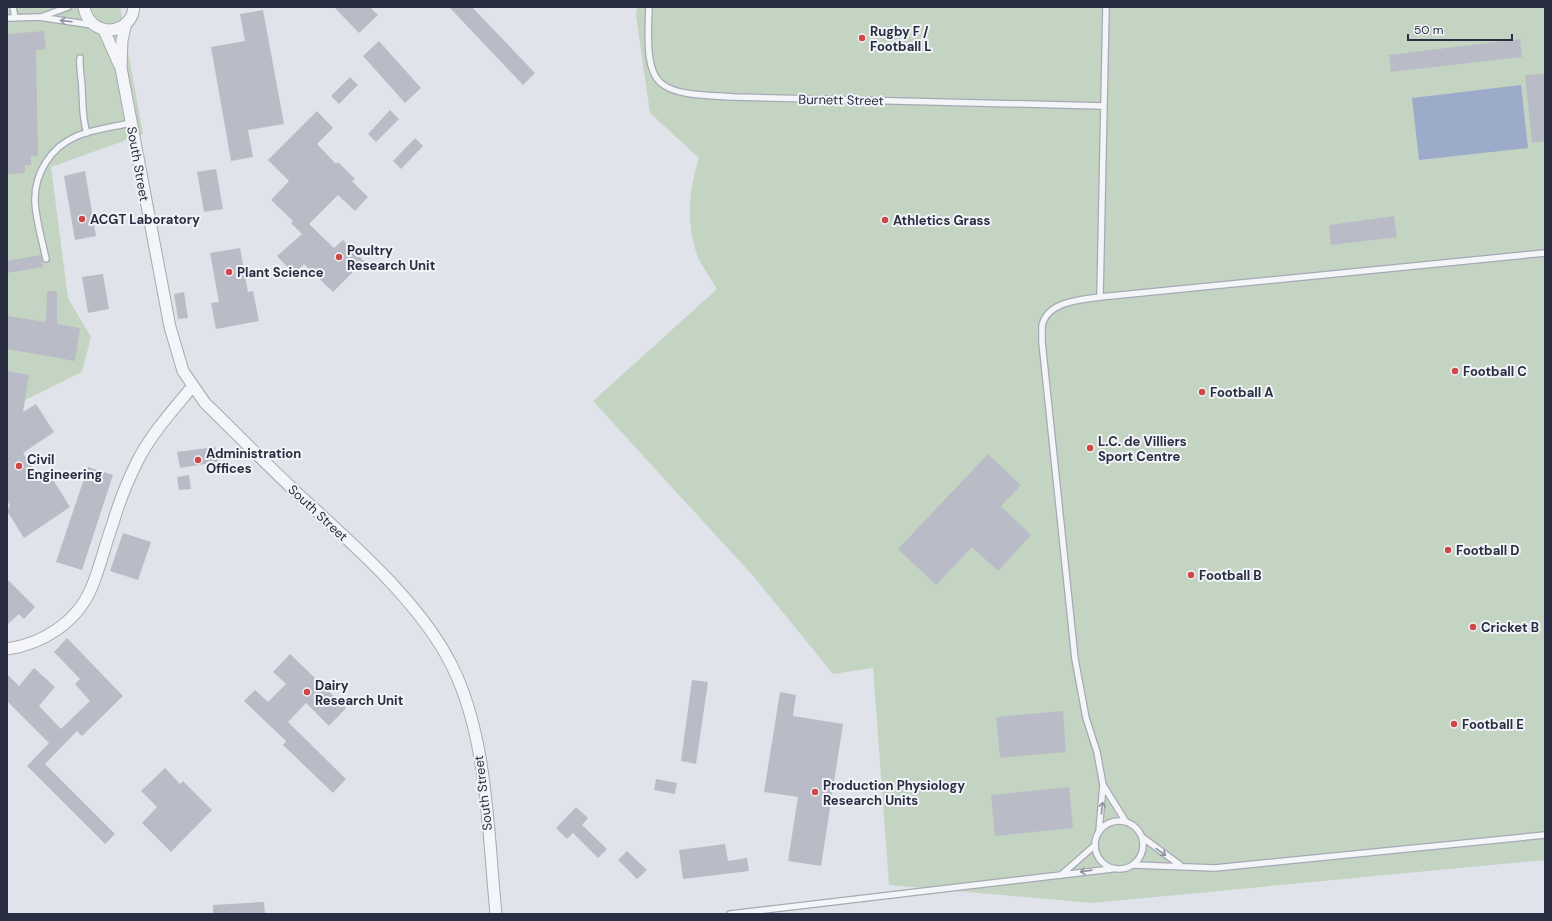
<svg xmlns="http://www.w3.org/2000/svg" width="1552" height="921" font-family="'DM Sans',sans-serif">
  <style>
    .green { fill: #c4d4c2 }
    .water { fill: #9cabca }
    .building { fill: #b9bcc7 }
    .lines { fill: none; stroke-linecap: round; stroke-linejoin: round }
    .lane-casing { stroke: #a6a9b4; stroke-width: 8 }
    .street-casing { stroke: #a6a9b4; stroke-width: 13 }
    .lane { stroke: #f4f5f8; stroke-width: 5.5 }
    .street { stroke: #f4f5f8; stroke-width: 11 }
    .oneway { stroke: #8e929d }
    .poi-dot { fill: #cf4847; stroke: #f1f3f7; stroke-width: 1.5 }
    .labels { text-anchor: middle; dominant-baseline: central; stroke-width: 4; stroke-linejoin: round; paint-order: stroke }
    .poi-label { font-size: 13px; font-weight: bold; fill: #292e42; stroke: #f1f3f7; text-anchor: start }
    .street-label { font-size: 13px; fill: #292e42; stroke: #f1f3f7 }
  </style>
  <rect width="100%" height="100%" fill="#e1e3ea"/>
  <path class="green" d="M7 7H120L143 134 51 167 68 298 91 337 82 372 7 409Z
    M637 7H1545V860L1092 903 889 885 873 668 833 674 754 577 593 401 717 289C710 277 700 264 696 252 686 219 689 190 699 158L650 113 636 16Z"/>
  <path class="water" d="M1521 85 1528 148 1419 160 1412 98Z"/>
  <path class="building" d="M334 7H370L378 15 359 33Z
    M449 7H472L535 73 523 85Z
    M263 10 284 124 248 130 253 157 231 161 211 47 245 41 240 14Z
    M44 31 46 49 36 50 38 156H31V165H25V173L7 174V34Z
    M1520 39 1522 57 1391 72 1389 55Z
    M379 41 421 88 405 103 363 56Z
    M1545 74V141L1532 143 1525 75Z
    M350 77 358 85 339 104 331 96Z
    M390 110 399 119 376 142 368 134Z
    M317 111 333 128 317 144 336 164 338 162 355 179 352 181 368 197 355 211 338 195 309 224 334 248 343 240 364 261 333 292 304 264 294 274 277 256 302 234 291 223 293 221 271 200 289 181 268 160Z
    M415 138 423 146 401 169 393 161Z
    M216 169 223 209 204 212 197 172Z
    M85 171 96 236 75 240 64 176Z
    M1394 216 1397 237 1331 245 1329 225Z
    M240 248 248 292 253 291 259 321 216 329 211 303 219 302 210 253Z
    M41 255 43 267 7 273V261Z
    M103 274 109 309 88 313 82 277Z
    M47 291H57V324L80 328 75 361 7 349V316L46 322Z
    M184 292 188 318 178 319 174 294Z
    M7 371 29 375 23 412 36 404 54 432 23 453 44 484 52 478 70 507 24 538 7 511 10 505 7 501Z
    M215 447 218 462 180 468 177 452Z
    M988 454 1021 485 1001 506 1031 535 998 571 972 547 936 585 898 549Z
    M88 467 113 475 82 570 56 562Z
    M189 475 191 489 179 490 177 477Z
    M123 533 151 542 138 580 110 571Z
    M7 579 35 607 24 619 19 614 7 625Z
    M67 638 123 696 82 736 77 731 45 764 115 834 105 844 27 766 49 743 7 701V674L19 686 34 668 55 687 39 706 61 729 90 701 75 684 80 679 54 652Z
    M290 654 346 708 329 726 306 703 288 722 346 779 333 793 283 745 286 741 244 701 255 690 268 702 286 684 273 672Z
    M692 680 708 682 696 764 681 761Z
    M780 692 796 695 793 716 843 724 821 866 788 861 798 797 764 792Z
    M1063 711 1066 752 1000 758 996 717Z
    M165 768 180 784 183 781 212 810 171 852 142 823 157 807 141 791Z
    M656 779 677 783 675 794 654 790Z
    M1069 787 1073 828 995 836 991 795Z
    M576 807 588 818 582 825 607 849 598 858 573 833 567 839 556 828Z
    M725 844 728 861 747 858 749 871 683 879 679 850Z
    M627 851 647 870 637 879 618 860Z
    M264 902 265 914H213V905Z"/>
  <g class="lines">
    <defs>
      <path id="lane" d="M13 7 15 18
        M649 7C645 92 654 93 735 97L1103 106
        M41 17 68 7
        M7 18 39 17 92 25
        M80 58C79 69 82 79 82 90 83 105 82 118 87 133
        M46 259C42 240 36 220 35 202 34 173 51 147 77 136 94 129 113 127 131 123
        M1100 297 1106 7
        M1103 785 1126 822
        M1095 845a24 24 0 1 1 48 0a24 24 0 1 1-48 0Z
        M1099 831 1103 785 1097 752 1086 718 1075 659 1042 342C1042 337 1042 331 1042 326 1047 301 1081 300 1100 297L1545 253
        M1142 837 1180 865
        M1134 865 1215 868 1545 835
        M1061 875 1094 846
        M730 914 1112 869"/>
      <path id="street" d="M84 7C89 38 131 37 134 7
        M126 23 122 40 121 68 170 327 183 371 205 403C236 433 265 463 296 492 349 541 420 601 452 666 488 738 488 835 496 914
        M104 30 119 64
        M7 649C42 644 76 623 91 589 100 568 105 545 113 523 119 502 128 480 138 460 152 433 173 410 192 387"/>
    </defs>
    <use href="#lane" class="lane-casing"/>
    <use href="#street" class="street-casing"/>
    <use href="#lane" class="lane"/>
    <use href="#street" class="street"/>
  </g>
  <defs><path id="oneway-shaft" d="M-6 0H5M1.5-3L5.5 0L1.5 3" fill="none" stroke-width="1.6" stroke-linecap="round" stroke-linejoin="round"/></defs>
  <g class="oneway">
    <use href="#oneway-shaft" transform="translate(66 21) rotate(-173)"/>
    <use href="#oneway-shaft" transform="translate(1102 808) rotate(-84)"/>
    <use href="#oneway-shaft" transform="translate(1161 852) rotate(35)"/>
    <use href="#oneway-shaft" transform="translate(1086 871) rotate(172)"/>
  </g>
  <g class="poi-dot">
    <circle cx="862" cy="38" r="4"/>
    <circle cx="82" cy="219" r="4"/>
    <circle cx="885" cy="220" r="4"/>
    <circle cx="339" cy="257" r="4"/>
    <circle cx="229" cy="272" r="4"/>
    <circle cx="1455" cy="371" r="4"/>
    <circle cx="1202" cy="392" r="4"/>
    <circle cx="1090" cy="448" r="4"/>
    <circle cx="198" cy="460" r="4"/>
    <circle cx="19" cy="466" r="4"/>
    <circle cx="1448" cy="550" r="4"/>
    <circle cx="1191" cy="575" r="4"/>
    <circle cx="1473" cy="627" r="4"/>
    <circle cx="307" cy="692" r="4"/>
    <circle cx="1454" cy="724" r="4"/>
    <circle cx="815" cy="792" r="4"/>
  </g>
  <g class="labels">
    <g class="poi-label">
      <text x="870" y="31">Rugby F /<tspan x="870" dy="15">Football L</tspan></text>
      <text x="90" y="219">ACGT Laboratory</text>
      <text x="893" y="220">Athletics Grass</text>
      <text x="347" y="250">Poultry<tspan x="347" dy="15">Research Unit</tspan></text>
      <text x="237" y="272">Plant Science</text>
      <text x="1463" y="371">Football C</text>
      <text x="1210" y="392">Football A</text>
      <text x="1098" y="441">L.C. de Villiers<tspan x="1098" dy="15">Sport Centre</tspan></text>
      <text x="206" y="453">Administration<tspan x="206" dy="15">Offices</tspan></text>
      <text x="27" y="459">Civil<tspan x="27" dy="15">Engineering</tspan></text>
      <text x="1456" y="550">Football D</text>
      <text x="1199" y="575">Football B</text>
      <text x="1481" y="627">Cricket B</text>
      <text x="315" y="685">Dairy<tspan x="315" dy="15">Research Unit</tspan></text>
      <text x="1462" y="724">Football E</text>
      <text x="823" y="785">Production Physiology<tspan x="823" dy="15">Research Units</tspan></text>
    </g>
    <g class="street-label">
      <text transform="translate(841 100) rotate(1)">Burnett Street</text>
      <text transform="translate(138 164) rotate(80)">South Street</text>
      <text transform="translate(318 513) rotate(43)">South Street</text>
      <text transform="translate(483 793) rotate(-97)">South Street</text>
    </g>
  </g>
  <rect width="1552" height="921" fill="none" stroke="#292e42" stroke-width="16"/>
  <path d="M1408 34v6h104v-6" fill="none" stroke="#292e42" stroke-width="2"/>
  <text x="1414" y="34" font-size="12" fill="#292e42" stroke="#f1f3f7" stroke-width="3" paint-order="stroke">50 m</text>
</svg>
